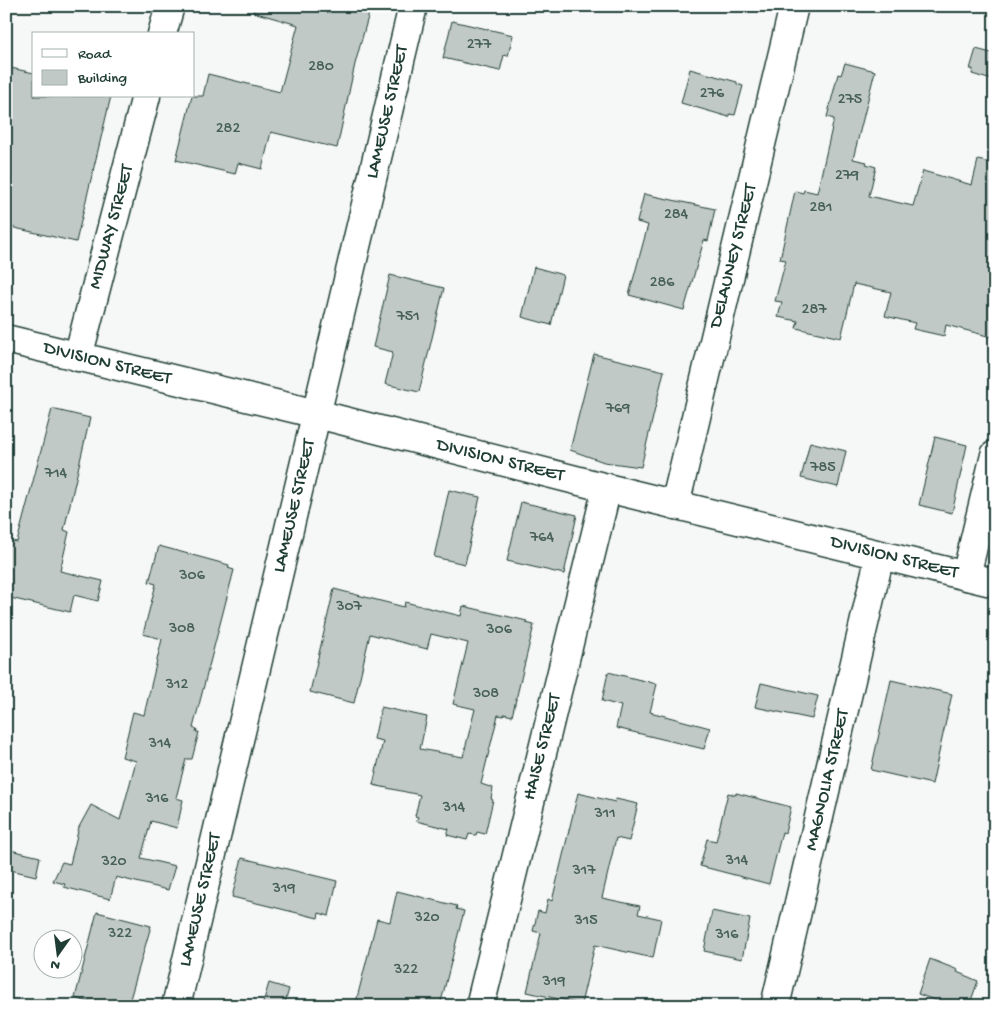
<svg xmlns="http://www.w3.org/2000/svg" width="1001" height="1012" font-family="'Gochi Hand',sans-serif">
  <style>
    .building { fill: #c0c9c6; stroke: #1f3d34 }
    .lines { fill: none; stroke-linecap: round; stroke-linejoin: round }
    .minor-casing { stroke: #1f3d34; stroke-width: 31 }
    .major-casing { stroke: #1f3d34; stroke-width: 31 }
    .minor { stroke: #fff; stroke-width: 28 }
    .major { stroke: #fff; stroke-width: 28 }
    .labels { text-anchor: middle; dominant-baseline: central; stroke-width: 4.5; stroke-linejoin: round; paint-order: stroke }
    .number-label { font-size: 16px; fill: #476058 }
    .street-label { font-size: 19px; fill: #1f3d34; stroke: #fff }
  </style>
  <rect width="100%" height="100%" fill="#f6f7f7"/>
  <filter id="ink" filterUnits="userSpaceOnUse"><feTurbulence type="fractalNoise" baseFrequency=".02" numOctaves="2"/><feDisplacementMap in="SourceGraphic" scale="10" xChannelSelector="R" yChannelSelector="G"/><feConvolveMatrix kernelMatrix="1 2 1 2 8 2 1 2 1" color-interpolation-filters="sRGB"/></filter>
  <g filter="url(#ink)">
    <path class="building" d="M254 6H371L355 64 337 148 271 132 262 169 238 163 235 174 176 160 192 96H203L208 74 280 92 298 25 253 12Z
      M452 21 513 35 508 56 504 55 500 71 443 58Z
      M976 49 995 54V81L972 74 973 69H970Z
      M845 63 875 71 853 159 867 162 866 164 876 167 869 196 913 206 923 171 972 185 978 160 995 164V338L946 325 944 336 913 329 915 323 885 316 891 292 854 284 841 338 796 328 798 321 778 317 782 302 775 301 786 260 780 259 795 191 803 193 804 190 817 193 834 119 827 117 838 74 841 75Z
      M6 67 34 73V96H111L76 242 6 226Z
      M690 69 737 82V84L743 86 735 115 729 114V117L681 103Z
      M644 194 715 209 708 241 704 240 684 310 629 295 648 225 637 222Z
      M534 267 563 275 551 325 522 317Z
      M390 275 444 288 419 392 385 384 393 352 373 347Z
      M594 354 664 371 641 467 604 462 570 450Z
      M52 409 90 418 64 530 69 532 60 571 103 581 98 601 74 595 70 612 6 597V540L17 542Z
      M935 437 967 445 952 513 919 505Z
      M810 442 846 451 838 487 801 478Z
      M449 490 480 497 465 564 434 557Z
      M521 502 577 515 564 574 507 561Z
      M159 546 229 565 228 568 234 570 193 728 197 729 196 732H199L192 759H186L176 798 183 800 177 828 151 821 141 858 175 866 168 890 116 877 110 899 64 887 65 884 53 881 62 862 70 864 79 827 91 805 120 820 136 761 122 757 133 712 144 715 162 639 143 634 156 584 149 582Z
      M334 589 404 607 405 602 461 616 463 606 527 621 526 623 534 625 512 716 504 714V716L498 715 481 784 493 788 491 799 493 800 485 834 477 832 476 835 469 834 467 840 447 835 449 829 416 821 418 817 415 816 420 795 373 785 383 741 374 739 381 707 427 717 420 749 463 757 475 709 453 704 468 643 431 634 427 649 370 634 354 703 310 692Z
      M608 672 657 684 650 712 710 728 704 749 616 728 621 706 602 701Z
      M891 680 952 694 932 784 871 770Z
      M761 683 818 696 812 719 755 707Z
      M578 793 615 802 616 799 638 804 629 841 616 838 602 898 640 906 638 914 661 919 653 958 595 945 581 1004 527 992 541 933 533 931 538 911 545 913 548 899 552 901Z
      M728 793 736 795V793L791 807 785 833 782 832 769 884 700 866 707 839 716 841Z
      M6 849 40 857 36 876 6 869Z
      M242 858 337 881 329 916 319 913 318 918 232 897Z
      M397 891 457 906 456 909 464 911 440 1006H355L377 919 390 922Z
      M712 911 750 919 742 959 704 951Z
      M97 912 151 926 128 1006H104L75 998Z
      M930 959 958 970 957 972 978 981 969 1006H951L918 994Z
      M269 983 289 989 284 1006H262Z"/>
    <g class="lines">
      <defs>
        <path id="minor" d="M162 34 170 6
          M78 357 146 96
          M675 505 794 6
          M966 576 995 455
          M176 1006 413 6
          M480 1006 607 488
          M775 1006 880 555"/>
        <path id="major" d="M6 339 317 414 607 488 995 583"/>
      </defs>
      <use href="#minor" class="minor-casing"/>
      <use href="#major" class="major-casing"/>
      <use href="#minor" class="minor"/>
      <use href="#major" class="major"/>
    </g>
  </g>
  <g class="labels">
    <g class="number-label">
      <text x="479" y="45">277</text>
      <text x="321" y="67">280</text>
      <text x="712" y="94">276</text>
      <text x="850" y="100">275</text>
      <text x="228" y="129">282</text>
      <text x="847" y="176">279</text>
      <text x="821" y="208">281</text>
      <text x="676" y="215">284</text>
      <text x="662" y="283">286</text>
      <text x="814" y="310">287</text>
      <text x="408" y="317">751</text>
      <text x="618" y="409">769</text>
      <text x="823" y="468">785</text>
      <text x="56" y="474">714</text>
      <text x="542" y="538">764</text>
      <text x="192" y="576">306</text>
      <text x="349" y="607">307</text>
      <text x="182" y="629">308</text>
      <text x="499" y="630">306</text>
      <text x="177" y="685">312</text>
      <text x="486" y="694">308</text>
      <text x="160" y="744">314</text>
      <text x="157" y="799">316</text>
      <text x="454" y="808">314</text>
      <text x="605" y="814">311</text>
      <text x="737" y="861">314</text>
      <text x="114" y="862">320</text>
      <text x="584" y="871">317</text>
      <text x="284" y="889">319</text>
      <text x="427" y="918">320</text>
      <text x="586" y="921">315</text>
      <text x="120" y="934">322</text>
      <text x="727" y="935">316</text>
      <text x="406" y="970">322</text>
      <text x="554" y="982">319</text>
    </g>
    <g class="street-label">
      <text transform="translate(388 112) rotate(-77)">LAMEUSE STREET</text>
      <text transform="translate(112 227) rotate(-75)">MIDWAY STREET</text>
      <text transform="translate(734 256) rotate(-76)">DELAUNEY STREET</text>
      <text transform="translate(107 364) rotate(14)">DIVISION STREET</text>
      <text transform="translate(500 461) rotate(14)">DIVISION STREET</text>
      <text transform="translate(295 506) rotate(-77)">LAMEUSE STREET</text>
      <text transform="translate(894 558) rotate(14)">DIVISION STREET</text>
      <text transform="translate(543 747) rotate(-76)">HAISE STREET</text>
      <text transform="translate(828 780) rotate(-77)">MAGNOLIA STREET</text>
      <text transform="translate(201 900) rotate(-77)">LAMEUSE STREET</text>
    </g>
  </g>
  <rect width="1001" height="1012" fill="none" stroke="#fff" stroke-width="25"/>
  <rect x="12" y="12" width="976" height="987" fill="none" stroke="#1f3d34" stroke-width="2" filter="url(#ink)"/>
  <rect x="32" y="32" width="162" height="65" fill="#ffffff" stroke="#a5b1ae"/>
  <rect x="42" y="49" width="25" height="8" fill="#ffffff" stroke="#a5b1ae"/>
  <text x="78" y="58" font-size="15" fill="#1f3d34">Road</text>
  <rect x="42" y="70" width="25" height="15" fill="#c0c9c6" stroke="#a5b1ae"/>
  <text x="78" y="82" font-size="15" fill="#1f3d34">Building</text>
  <g transform="translate(58 954) rotate(194)"><circle r="24" fill="#ffffff" stroke="#a5b1ae"/>
  <path d="M0-4L9 19L0 12L-9 19Z" fill="#1f3d34"/>
  <text y="-8" font-size="14" font-weight="bold" text-anchor="middle" fill="#1f3d34">N</text>
  </g>
</svg>
